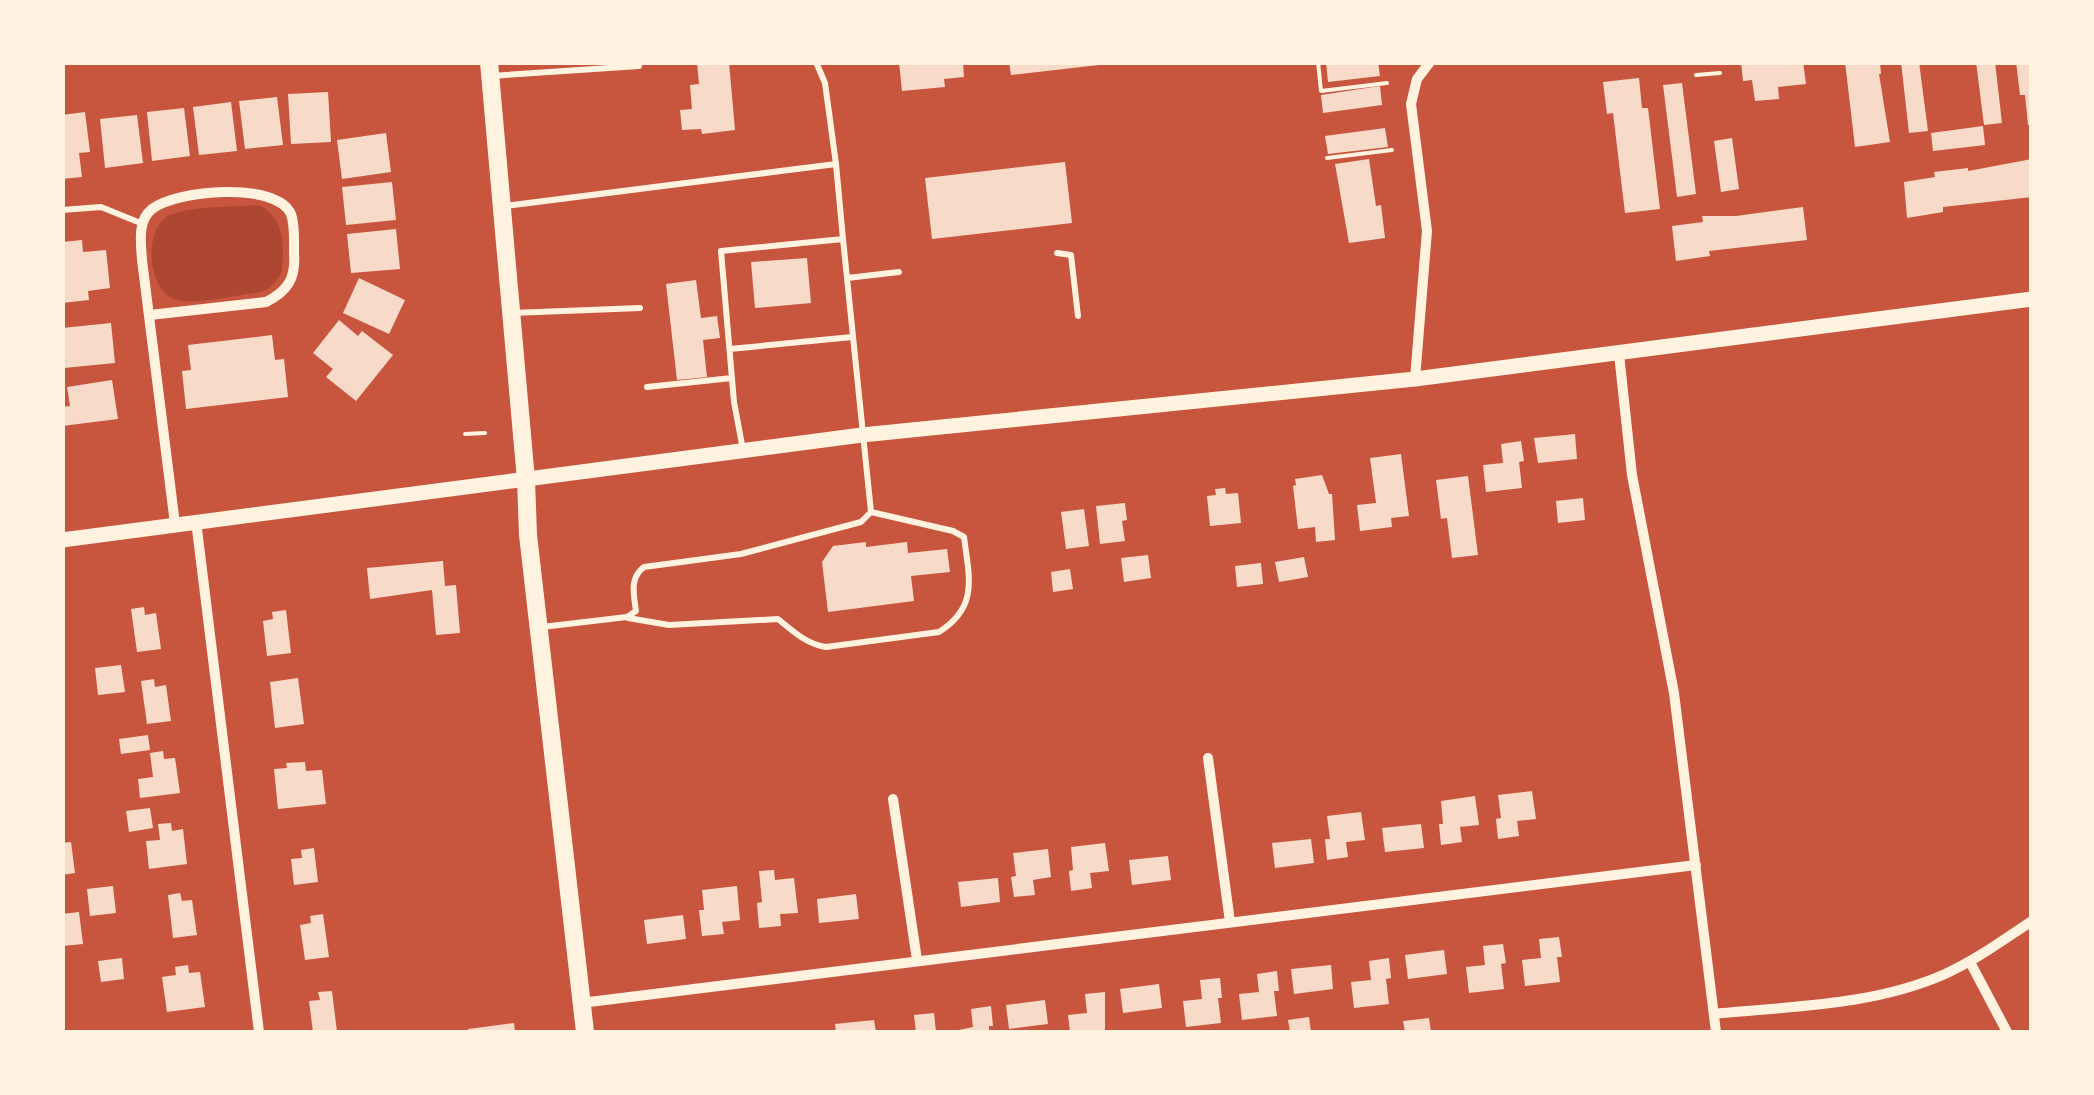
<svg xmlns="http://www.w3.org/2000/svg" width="2094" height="1095" font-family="Barlow,sans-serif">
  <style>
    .green { fill: #ae4732 }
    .building { fill: #f7dbc8 }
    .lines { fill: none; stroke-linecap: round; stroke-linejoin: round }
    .path { stroke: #fff3e0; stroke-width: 4 }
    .service { stroke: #fff3e0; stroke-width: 6 }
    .minor { stroke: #fff3e0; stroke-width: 10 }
    .tertiary { stroke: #fff3e0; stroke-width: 15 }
    .secondary { stroke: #fff3e0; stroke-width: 18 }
  </style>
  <rect width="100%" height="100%" fill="#c8553d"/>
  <path class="green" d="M258 205C285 216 285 249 281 274L270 288 260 292C239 295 192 306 174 299 146 288 143 225 172 214 194 206 234 207 258 205Z"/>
  <path class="building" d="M697 62H729L735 130 702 134 701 129 682 130 680 110 692 109 690 85 699 84Z
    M899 62H963L964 77 944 79 945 87 902 91Z
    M1009 62H1098L1099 65 1011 75Z
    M1326 62H1378L1380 76 1328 82Z
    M1741 62H1803L1806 84 1778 87 1779 99 1755 101 1752 80 1743 81Z
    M1845 62H1880L1881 74H1879L1890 142 1855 147Z
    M1901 62H1919L1928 131 1909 133Z
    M1976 62H1995L2002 123 1984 125Z
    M2016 62H2032V124L2028 125 2025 95H2020Z
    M1639 78 1642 108H1648L1660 209 1625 213 1613 113 1607 114 1603 82Z
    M1682 83 1696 194 1677 197 1663 85Z
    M1380 86 1382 105 1323 113 1321 95Z
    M328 92 331 142 291 144 288 94Z
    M277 97 283 145 245 149 239 101Z
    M231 102 237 151 199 155 193 107Z
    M184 108 190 156 152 161 147 112Z
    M85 112 90 152 79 153 82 177 62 179V115Z
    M137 115 143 163 105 168 100 119Z
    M1983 126 1985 145 1933 151 1931 133Z
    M1385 128 1388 147 1328 154 1325 136Z
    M386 133 391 172 342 179 337 140Z
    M1732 138 1739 189 1721 192 1714 141Z
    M1369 159 1376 206 1381 205 1385 238 1349 243 1335 164Z
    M2032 159V197L1943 207V212L1907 218 1904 182 1935 177 1934 172 1968 168V171Z
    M1065 162 1072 223 932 239 925 178Z
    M392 182 396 220 346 225 342 187Z
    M1803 207 1807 240 1709 251 1710 256 1676 261 1672 226 1703 222 1702 216H1736Z
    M396 229 400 269 351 273 347 234Z
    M82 240 83 252 106 250 110 288 88 291 89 300 62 303V242Z
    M807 258 811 303 755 308 751 262Z
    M359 278 405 300 389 334 343 313Z
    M696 280 701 318 717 316 720 338 703 340 707 377 677 380 666 284Z
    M339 320 358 336 362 331 393 355 356 401 326 377 333 369 313 353Z
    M111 323 115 363 64 368 62 328Z
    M272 335 275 360 284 359 288 397 186 409 182 371 191 370 188 345Z
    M112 380 118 419 62 426V407L70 406 67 387Z
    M1575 434 1577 459 1538 463 1534 438Z
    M1521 441 1524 461 1519 462 1522 488 1486 492 1483 465 1503 463 1501 444Z
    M1401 454 1409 516 1391 518 1392 527 1360 531 1357 505 1376 503 1370 458Z
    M1322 475 1329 494H1332L1335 540 1316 542 1315 527 1298 529 1293 486 1296 485 1295 479Z
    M1468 476 1478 555 1452 558 1447 518 1441 519 1436 480Z
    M1225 488 1226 494 1238 493 1241 523 1210 526 1207 496 1216 495 1215 489Z
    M1583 498 1585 520 1558 523 1556 501Z
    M1125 503 1127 520 1122 521 1125 541 1100 544 1096 506Z
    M1084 509 1089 546 1066 549 1061 512Z
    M866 542V547L907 542 908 553 947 549 950 572 911 576 914 601 828 612 822 562 833 546Z
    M1148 555 1151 578 1124 582 1121 558Z
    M1304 557 1308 577 1279 582 1275 562Z
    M443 561 445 586 456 585 460 633 436 635 432 590 370 599 367 568Z
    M1261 563 1263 584 1237 587 1235 566Z
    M1070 569 1073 589 1053 592 1051 572Z
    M144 607 145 615 156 613 161 649 137 652 131 609Z
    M286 610 291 653 267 656 263 621 273 619 272 612Z
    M121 665 125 692 98 695 95 668Z
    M298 678 304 724 275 728 270 682Z
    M154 679 155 687 166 685 171 721 147 724 141 681Z
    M148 735 150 750 121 754 119 739Z
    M163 751 164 759 175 758 180 793 140 798 138 779 153 777 150 753Z
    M305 762 306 771 322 770 326 804 278 809 274 769 287 768 286 763Z
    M1532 791 1536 819 1517 821 1519 836 1498 839 1496 819 1501 818 1498 795Z
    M1475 796 1479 825 1460 827 1462 842 1441 845 1439 824H1443L1441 801Z
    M150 808 153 828 129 832 126 811Z
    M1361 812 1365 840 1346 842 1348 857 1327 860 1325 839H1330L1327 816Z
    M171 823 172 831 183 829 187 864 149 869 146 841 160 840 158 824Z
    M1421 824 1424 848 1385 852 1382 828Z
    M1311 839 1314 863 1275 868 1272 843Z
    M71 842 75 873 62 875V843Z
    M1105 843 1109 871 1090 873 1092 888 1071 891 1069 871 1073 870 1071 847Z
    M314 848 318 882 294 885 291 859 302 858 301 850Z
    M1048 849 1051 877 1033 880 1035 895 1014 897 1011 877 1016 876 1013 853Z
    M1168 856 1171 880 1132 885 1129 860Z
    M774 870 775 880 794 878 798 913 780 914 781 926 759 928 757 903 762 902 759 871Z
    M998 878 1000 902 961 907 958 882Z
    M113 886 116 913 90 916 87 889Z
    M737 886 740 920 722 922 724 934 702 936 699 910H704L702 890Z
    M180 893 182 901 192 900 197 935 173 938 168 895Z
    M856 894 859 919 819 923 817 899Z
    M79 912 83 944 62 946V914Z
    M323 914 329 957 305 960 300 925 311 923 310 916Z
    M683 915 686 939 647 944 644 920Z
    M1559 937 1562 957H1557L1560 982 1525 986 1522 960 1541 958 1539 939Z
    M1503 944 1506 963 1501 964 1504 989 1469 993 1466 967 1485 965 1483 946Z
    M1444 950 1447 974 1408 979 1405 955Z
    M122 958 124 979 101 982 98 961Z
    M1389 958 1391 978 1386 979 1389 1004 1354 1008 1351 982 1371 980 1369 961Z
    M188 965 189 973 200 972 205 1007 167 1012 162 977 176 975 175 967Z
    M1331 965 1333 989 1294 994 1291 969Z
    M1277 971 1279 991H1274L1277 1016 1242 1020 1239 994 1259 992 1257 974Z
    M1220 978 1222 998H1218L1221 1023 1186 1027 1183 1001 1202 999 1200 980Z
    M1159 984 1162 1008 1123 1013 1120 989Z
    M332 991 337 1032H313L309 1001 320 1000 318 992Z
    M1105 992V1032H1070L1068 1015 1087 1013 1085 994Z
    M1045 1000 1048 1024 1009 1029 1006 1005Z
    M991 1006 993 1026H989V1032H949L973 1027 971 1009Z
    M934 1013 936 1032H916L914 1015Z
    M1309 1017 1311 1032H1290L1288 1020Z
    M1429 1018 1431 1032H1405L1403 1021Z
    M874 1020 876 1032H836L835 1024Z
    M514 1023 515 1032H468V1029Z"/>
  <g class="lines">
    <path class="path" d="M1318 62 1321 91 1387 83
      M1400 62V63
      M1696 75 1720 73
      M1327 158 1392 150
      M465 434 485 433"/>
    <path class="service" d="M816 62 825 83 836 164
      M491 76 639 66
      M505 206 836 164 843 239
      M62 210 101 207 143 224
      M1057 253 1071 255 1078 316
      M512 313 640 308
      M730 349 852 337
      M647 387 732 378
      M743 450 734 402 721 251 843 239 847 278
      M628 618 669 625 778 619C793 631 806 644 826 647L939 632C979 607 969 577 964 537L953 531 871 512
      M542 627 627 617 636 611C634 595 629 578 644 567L741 554 861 522 871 512 847 278 899 272"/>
    <path class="minor" d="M150 315 266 302C288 291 296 278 294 253 294 242 295 225 291 214 276 181 176 190 152 209 137 221 141 243 142 260L175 524
      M1619 354 1632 475 1674 693 1716 1032
      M1415 379 1427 231 1411 104 1417 79 1430 62
      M196 521 259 1032
      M1208 758 1230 922
      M893 799 917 960
      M1970 962 2007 1032
      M581 1003 1696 865
      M1714 1014C1791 1006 1873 1006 1945 974 1976 960 2003 940 2032 921"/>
    <path class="tertiary" d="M62 540 862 435 1415 379 2032 299"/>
    <path class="secondary" d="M489 62 526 480 528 535 585 1032"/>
  </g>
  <rect width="2094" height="1095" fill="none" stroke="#fff3e0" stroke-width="130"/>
</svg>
